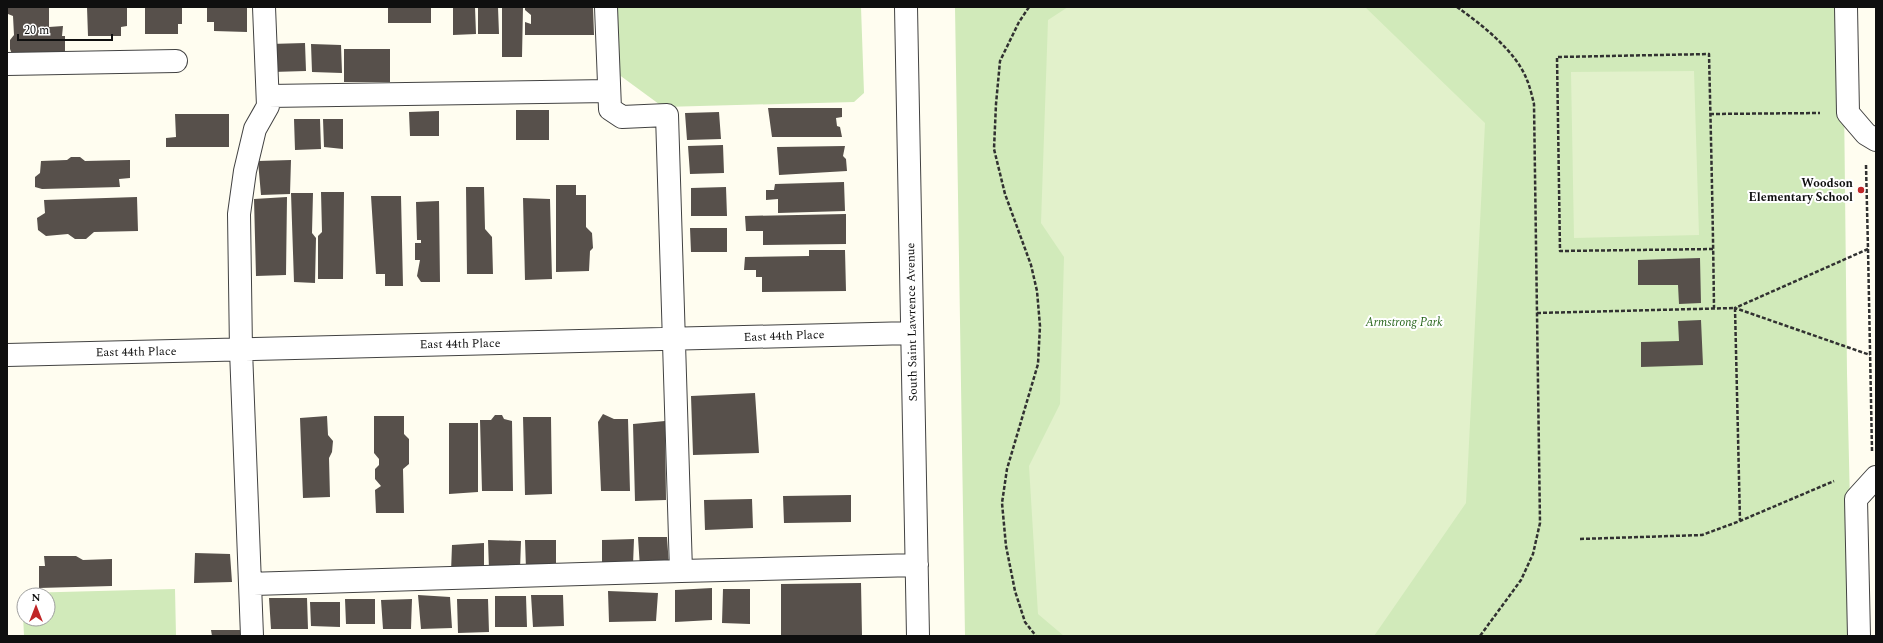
<svg xmlns="http://www.w3.org/2000/svg" width="1883" height="643" font-family="Spectral,serif">
  <style>
    .green { fill: #d1eaba; fill-rule: evenodd }
    .pitch { fill: #e2f1cb }
    .building { fill: #57504b }
    .lines { fill: none; stroke-linecap: round; stroke-linejoin: round }
    .minor-casing { stroke: #424242; stroke-width: 24 }
    .path { stroke: #313131; stroke-width: 2.5; stroke-dasharray: 4 2; stroke-linecap: butt }
    .minor { stroke: #fff; stroke-width: 22 }
    .poi-dot { fill: #c02627; stroke: #fff; stroke-width: 1.5 }
    .labels { text-anchor: middle; dominant-baseline: central; stroke-width: 4; stroke-linejoin: round; paint-order: stroke }
    .poi-label { font-size: 12px; font-weight: bold; fill: #0f0f0f; stroke: #fff; text-anchor: end }
    .street-label { font-size: 12px; fill: #0f0f0f; stroke: #fff }
    .park-label { font-size: 12px; font-style: italic; fill: #2a671e; stroke: #fff }
  </style>
  <rect width="100%" height="100%" fill="#fffdf0"/>
  <path class="green" d="M618 7H861L864 93 854 102 663 107 618 74Z
    M955 7H1843L1847 373 1853 636H965Z
    M175 589 176 636H24L22 593ZM24 595H48V619H24Z"/>
  <path class="pitch" d="M1068 7H1365L1485 123 1466 503 1374 636H1064L1038 614 1029 466 1060 404 1064 257 1041 223 1048 20Z
    M1694 71 1699 235 1574 238 1571 72Z"/>
  <path class="building" d="M8 7H49V27L63 26 62 36H65V57H13L10 49V40L14 35 13 16 8 14Z
    M87 7H127V26L121 27V36H88Z
    M145 7H182V24H178V34H145Z
    M207 7H247V32L214 31V22H207Z
    M388 7H431V23H388Z
    M453 7H475L476 34 453 35Z
    M478 7H498L499 34H478Z
    M502 7H523L522 57H502Z
    M525 7H593L594 35H525V22L531 24V15L525 10Z
    M1876 23V55H1875V24Z
    M305 43 306 71 272 72 270 44Z
    M311 44 341 45 342 73 312 72Z
    M344 49H390V82H344Z
    M768 108H842V117L836 118 837 126 840 127 842 137H772Z
    M516 110H549V140H516Z
    M439 111V136H410L409 112Z
    M719 112 721 139 687 140 685 113Z
    M175 114H229V147H166V138L176 137Z
    M294 119H320L321 149 295 150Z
    M323 119H343V149L324 147Z
    M723 145 724 173 690 174 688 146Z
    M845 146 843 156 846 159 847 171 779 175 777 147Z
    M71 157H80L85 161 130 160V178L119 179 120 187 42 189 35 187V177L40 173 41 161 67 160Z
    M291 160 290 194 261 195 258 161Z
    M844 182 845 211 778 213V199L766 200V190H774L775 184Z
    M556 185H576V195H586V227L592 233 593 248 590 251 589 271 556 272Z
    M466 187H484L485 229 492 237 493 274H467Z
    M726 187 727 216H691V188Z
    M321 192H344L343 279H318V236L322 232Z
    M291 193H313L312 233 316 238 315 283 294 282Z
    M371 196H401L403 286H385V274H376Z
    M137 197 138 231 94 232 86 239H75L68 234 46 236 38 230 37 218 45 213 44 200Z
    M287 197 286 275 256 276 254 199Z
    M523 198 550 199 552 279 525 280Z
    M439 201 440 282H421L417 276 420 260H415V243H421V240H417L416 202Z
    M846 214V244L763 245V231H746L745 216Z
    M690 228H727V252H691Z
    M809 250H845L846 291 762 292V277H756V270H744L745 257 809 256Z
    M1700 258 1701 303 1679 304 1678 285H1638V260Z
    M1701 320 1703 365 1641 367V342L1679 341 1678 321Z
    M755 393 759 453 693 455 691 396Z
    M603 414 614 419H628L630 491H601L598 422Z
    M495 415H502L504 419 512 421 513 491H482L480 420H491Z
    M327 416 328 435 333 441 332 452 329 458 330 497 303 498 300 418Z
    M374 416H404V434L409 439V464L403 469 404 513H376L375 490 381 486 375 479V469L379 465V459L374 453Z
    M523 417H551L552 494 525 495Z
    M665 421 666 500 635 501 633 424Z
    M449 423H478V492L449 494Z
    M851 495V522L784 523 783 496Z
    M752 499 753 528 705 530 704 500Z
    M638 537H667L669 566 640 568Z
    M634 539 633 565 602 566V540Z
    M488 540 521 541 520 570H489Z
    M525 540H556V569H526Z
    M484 543V571L451 572 452 545Z
    M195 553 230 554 232 582 194 583Z
    M44 556H76L83 560 112 559V586L39 588V566H45Z
    M861 583 862 636H781V584Z
    M712 588V620L675 622V590Z
    M723 589H750V624L722 623Z
    M608 591 658 593 656 621 609 622Z
    M418 595 450 597 452 628 421 629Z
    M531 595H563L564 626 533 627Z
    M495 596H526L527 627H495Z
    M269 598H307L308 629H271Z
    M345 599H375V624H346Z
    M412 599 411 629H383L381 600Z
    M457 599H488L489 632 458 633Z
    M310 602H340V627L311 626Z
    M211 630H241V636H212Z"/>
  <g class="lines">
    <defs>
      <path id="minor" d="M606 7 610 109 622 117 667 115 681 571
        M906 7 918 636
        M1846 7 1848 113 1866 134 1876 140
        M7 64 176 61
        M268 96 609 91
        M7 355 912 333
        M250 584 681 571 917 565
        M252 636 241 350 239 214 245 171 255 129 268 106 264 7
        M1859 636 1856 499 1876 477"/>
    </defs>
    <use href="#minor" class="minor-casing"/>
    <path class="path" d="M1029 7 1019 22 1000 61 996 104 994 149 1005 194 1031 265 1037 291 1040 326 1038 364 1007 469 1002 503 1006 546 1015 591 1025 622 1036 636
      M1457 7C1482 25 1516 51 1527 80 1530 87 1532 96 1534 104L1540 523 1533 554 1521 580 1480 636
      M1710 114 1820 113
      M1866 165 1868 249 1735 308 1870 355
      M1713 249 1560 251 1557 57 1709 54C1711 138 1713 223 1714 308
      M1868 249 1872 451
      M1537 313 1735 308 1740 521
      M1580 539 1702 535 1740 521 1834 481"/>
    <use href="#minor" class="minor"/>
  </g>
  <circle class="poi-dot" cx="1861" cy="190" r="4"/>
  <g class="labels">
    <g class="poi-label">
      <text x="1853" y="183">Woodson<tspan x="1853" dy="14">Elementary School</tspan></text>
    </g>
    <g class="street-label">
      <text transform="translate(912 322) rotate(-91)">South Saint Lawrence Avenue</text>
      <text transform="translate(784 336) rotate(-2)">East 44th Place</text>
      <text transform="translate(460 344) rotate(-1)">East 44th Place</text>
      <text transform="translate(136 352) rotate(-1)">East 44th Place</text>
    </g>
    <g class="park-label">
      <text x="1404" y="322">Armstrong Park</text>
    </g>
  </g>
  <rect width="1883" height="643" fill="none" stroke="#0f0f0f" stroke-width="16"/>
  <g transform="translate(36 607)"><circle r="19" fill="#ffffff" stroke="#9f9f9f"/>
  <path d="M0-3L7 15L0 10L-7 15Z" fill="#c02627"/>
  <text y="-6" font-size="11" font-weight="bold" text-anchor="middle" fill="#0f0f0f">N</text>
  </g>
  <path d="M18 34v6h94v-6" fill="none" stroke="#0f0f0f" stroke-width="2"/>
  <text x="24" y="34" font-size="12" fill="#0f0f0f" stroke="#ffffff" stroke-width="3" paint-order="stroke">20 m</text>
</svg>
